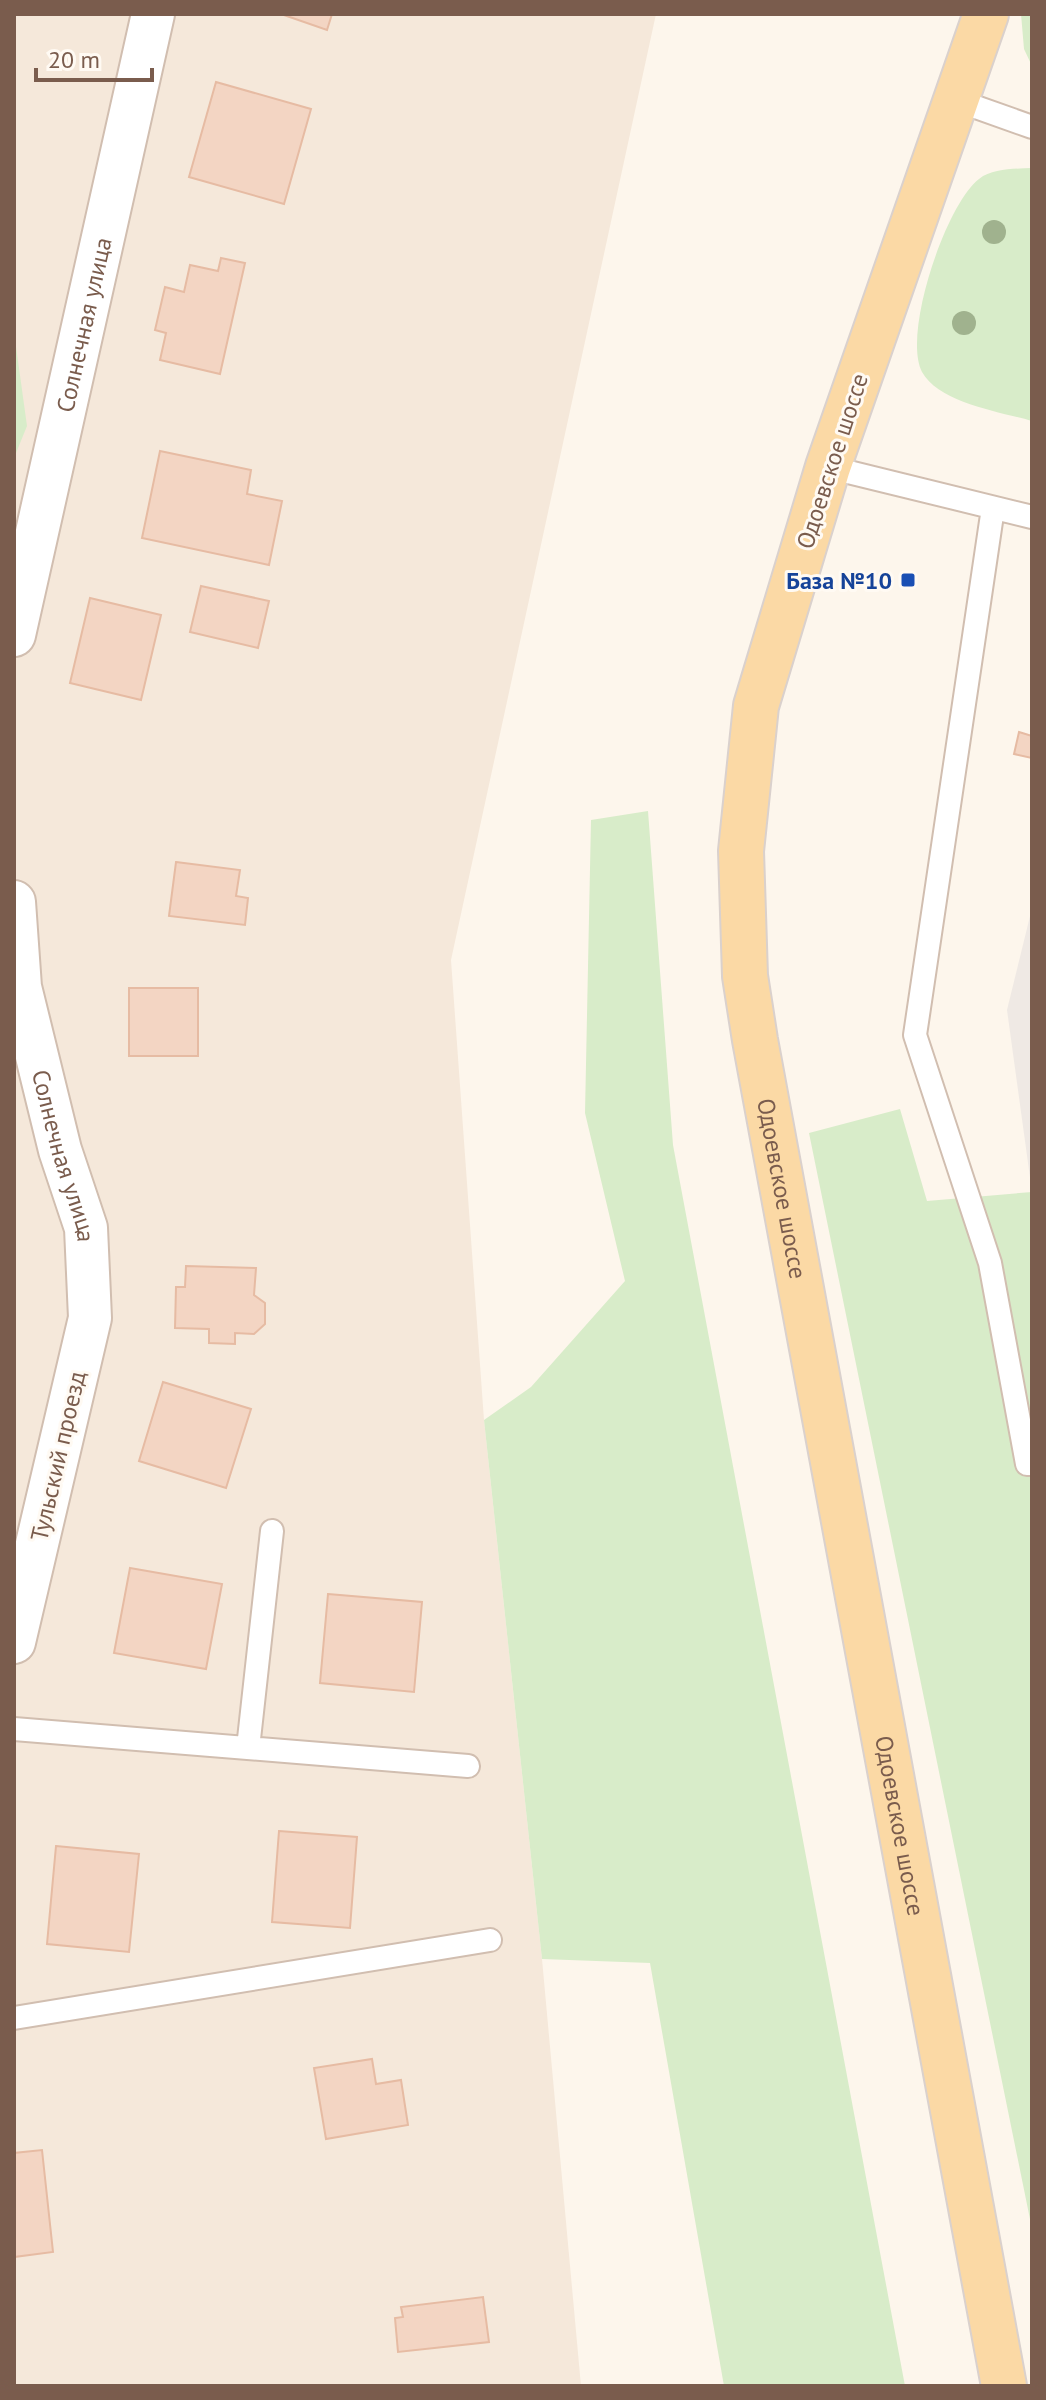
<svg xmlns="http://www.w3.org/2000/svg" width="1046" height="2400" font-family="'PT Sans',sans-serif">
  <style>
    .residential { fill: #f5e8da }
    .industrial { fill: #efe9e4 }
    .green { fill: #d8ecc9 }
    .building { fill: #f3d5c3; stroke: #e6bba3; stroke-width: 2 }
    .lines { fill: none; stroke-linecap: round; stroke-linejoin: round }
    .lane-casing { stroke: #d1beb0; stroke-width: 26 }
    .street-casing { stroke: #d1beb0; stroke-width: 46 }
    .primary-casing { stroke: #dad1cd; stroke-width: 48 }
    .lane { stroke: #fff; stroke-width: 22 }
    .street { stroke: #fff; stroke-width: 42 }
    .primary { stroke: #fbd9a5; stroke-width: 44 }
    .tree { fill: #a0b28e }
    .transit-dot { fill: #1a4fb4; stroke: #fffaf3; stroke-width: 3 }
    .labels { text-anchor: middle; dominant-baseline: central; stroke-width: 6; stroke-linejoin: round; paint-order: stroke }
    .street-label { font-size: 24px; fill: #7a5c4d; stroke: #fffaf3 }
    .transit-label { font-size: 24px; font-weight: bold; fill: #164399; stroke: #fffaf3; text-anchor: end }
  </style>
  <rect width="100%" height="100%" fill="#fdf6ec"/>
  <path class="residential" d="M14 14H656L451 960 484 1420 542 1959 581 2386H14Z"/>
  <path class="industrial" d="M1032 908V1192L1007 1010Z"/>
  <path class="green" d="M1021 14H1032V66L1024 49Z
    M1032 168V421C1001 412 939 403 922 372 902 334 946 204 979 179 993 168 1015 169 1032 168Z
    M14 332 27 426 14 458Z
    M648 811 673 1145 905 2386H724L650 1963 542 1959 484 1420 531 1387 625 1281 585 1113 591 820Z
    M900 1109 927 1201 1032 1192V2229L809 1133Z"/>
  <path class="building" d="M281 14H332L327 30Z
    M216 82 311 109 284 204 189 177Z
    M221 258 245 263 220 374 160 360 166 333 155 330 165 287 184 292 190 265 218 271Z
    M160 451 251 470 247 494 282 501 269 565 142 538Z
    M201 586 269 601 258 648 190 632Z
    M90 598 161 615 141 700 70 683Z
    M1019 732 1032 736V758L1014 754Z
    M176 862 240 870 236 896 248 898 245 925 169 916Z
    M129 988H198V1056H129Z
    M186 1266 256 1268 254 1295 265 1303V1324L254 1334 235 1333V1344L209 1343V1329L175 1328 176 1287H185Z
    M163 1382 251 1409 226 1488 139 1461Z
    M130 1568 222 1584 206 1669 114 1653Z
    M328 1594 422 1602 414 1692 320 1683Z
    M279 1831 357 1837 350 1928 272 1922Z
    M56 1846 139 1854 129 1952 47 1944Z
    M372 2059 376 2084 401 2080 408 2125 326 2139 314 2068Z
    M42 2150 53 2252 14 2257V2153Z
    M483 2297 489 2342 398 2352 395 2318 403 2317 401 2307Z"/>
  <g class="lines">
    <defs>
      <path id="lane" d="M956 100 1032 127
        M828 467 1032 517
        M993 508 915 1035 990 1263 1027 1464H1032
        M14 1729 468 1766
        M248 1748 272 1531
        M14 2018 490 1940"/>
      <g id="street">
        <path id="s1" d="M14 635 153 14"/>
        <path id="s2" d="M14 902 20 987 60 1150 86 1228 90 1318 14 1642"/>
      </g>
      <g id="primary">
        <path id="s3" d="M986 14 828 467 756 706 741 851 745 976 755 1040 1004 2386"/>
      </g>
    </defs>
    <use href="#lane" class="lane-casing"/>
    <use href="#street" class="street-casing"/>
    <use href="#primary" class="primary-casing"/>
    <use href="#lane" class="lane"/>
    <use href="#street" class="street"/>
    <use href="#primary" class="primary"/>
  </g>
  <g class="tree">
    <circle cx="994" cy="232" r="12"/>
    <circle cx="964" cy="323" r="12"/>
  </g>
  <rect class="transit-dot" x="900" y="572" width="16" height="16" rx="4"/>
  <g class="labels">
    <g class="street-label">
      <text stroke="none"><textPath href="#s1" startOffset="318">Солнечная улица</textPath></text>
      <text transform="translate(832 461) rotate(-72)">Одоевское шоссе</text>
      <text stroke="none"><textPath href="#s2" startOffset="260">Солнечная улица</textPath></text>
      <text stroke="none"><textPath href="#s3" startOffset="1216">Одоевское шоссе</textPath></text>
      <text transform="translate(58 1456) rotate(-77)">Тульский проезд</text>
      <text stroke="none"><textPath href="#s3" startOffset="1864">Одоевское шоссе</textPath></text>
    </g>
    <g class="transit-label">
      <text x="892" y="580">База №10</text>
    </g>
  </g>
  <rect width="1046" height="2400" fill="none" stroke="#7a5c4d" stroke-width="32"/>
  <path d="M36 68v12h116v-12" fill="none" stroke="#7a5c4d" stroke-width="4"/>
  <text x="48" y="68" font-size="24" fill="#7a5c4d" stroke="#fffaf3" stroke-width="6" paint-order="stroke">20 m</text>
</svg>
